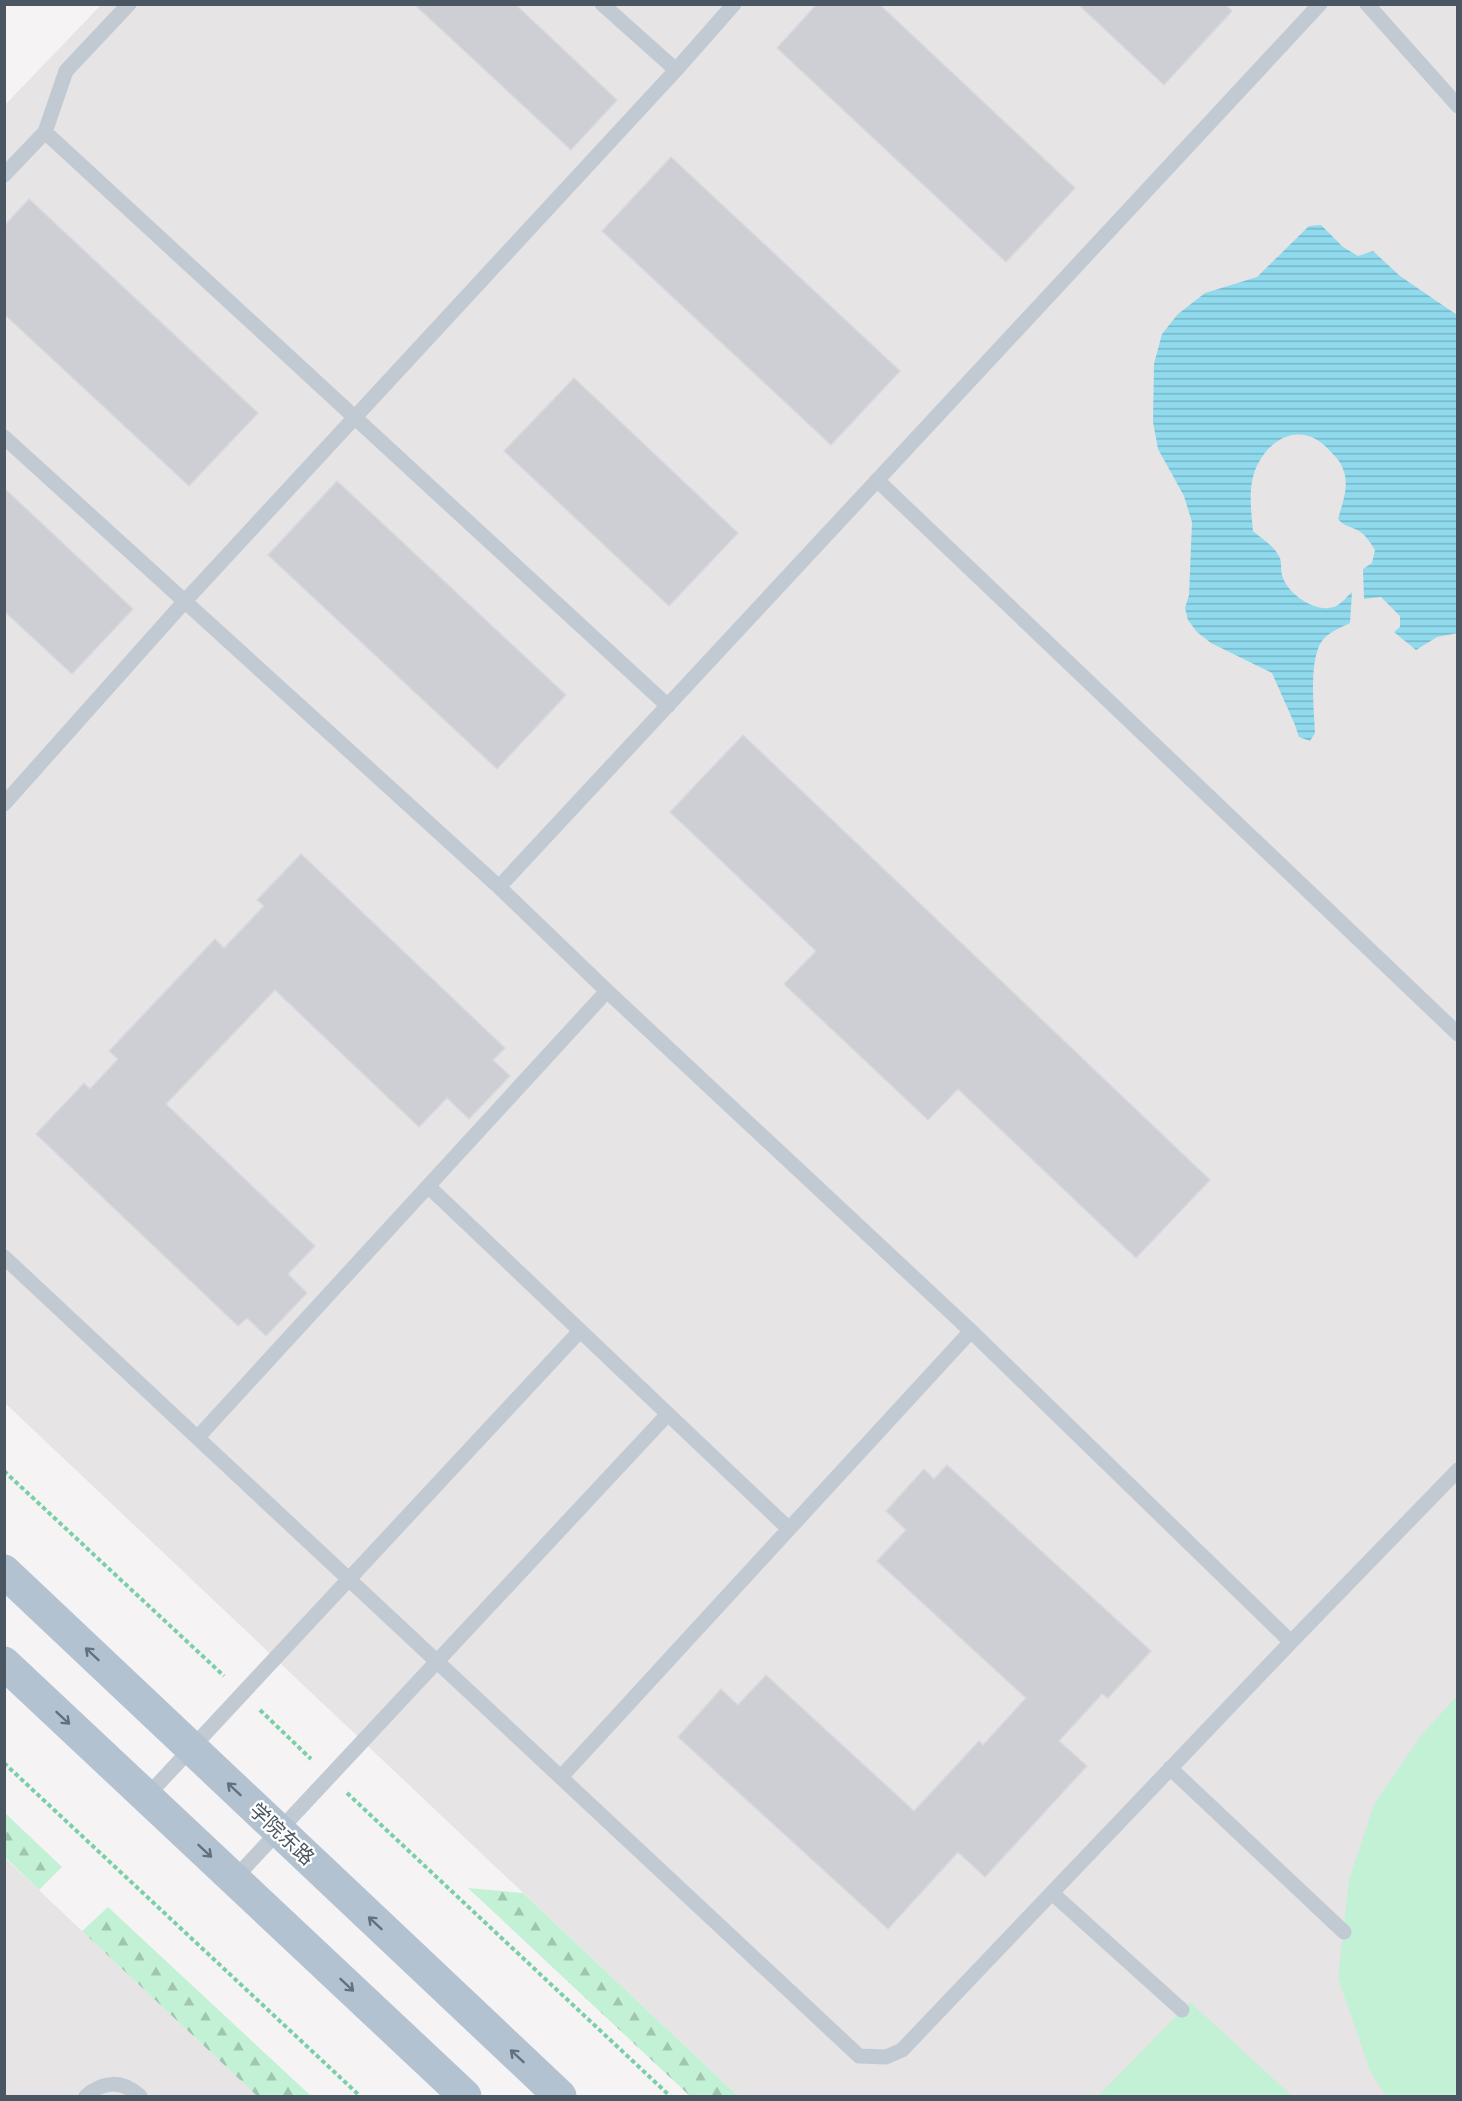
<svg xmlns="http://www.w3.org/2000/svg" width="1462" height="2101" font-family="'Fira Sans','Noto Sans SC',sans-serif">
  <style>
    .education { fill: #e6e4e5 }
    .green { fill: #c3f1d5 }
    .forest { fill: url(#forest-firs) }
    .water { fill: url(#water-rules) }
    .building { fill: #cdcfd5; stroke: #d7d9de; stroke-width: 1.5 }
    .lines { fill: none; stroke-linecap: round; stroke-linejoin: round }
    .path { stroke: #7ad0a6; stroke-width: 4; stroke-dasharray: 4.5 3; stroke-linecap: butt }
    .service { stroke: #c1cad2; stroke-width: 15 }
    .primary { stroke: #b3c2d1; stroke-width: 33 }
    .oneway { stroke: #64717d }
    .labels { text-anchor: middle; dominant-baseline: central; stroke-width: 4.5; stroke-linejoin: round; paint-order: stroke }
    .street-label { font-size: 20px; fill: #4a5661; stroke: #fff }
  </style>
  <defs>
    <pattern id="forest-firs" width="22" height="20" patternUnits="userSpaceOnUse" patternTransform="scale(1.5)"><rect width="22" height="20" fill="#c3f1d5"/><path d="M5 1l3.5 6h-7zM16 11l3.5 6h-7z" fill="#a0c6b0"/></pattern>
    <pattern id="water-rules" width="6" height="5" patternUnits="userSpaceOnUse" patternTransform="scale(1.5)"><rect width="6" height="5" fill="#90daee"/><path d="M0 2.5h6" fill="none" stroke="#78b4c4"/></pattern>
  </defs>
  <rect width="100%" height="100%" fill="#f5f3f3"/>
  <path class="education" d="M101 5H1457V2096H738L5 1403 4 106Z
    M4 1857 82 1931 257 2096H5Z"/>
  <path class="green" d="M1457 1696V2096H1386L1370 2071 1338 1978 1349 1880 1374 1804 1423 1733Z
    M1190 2002 1292 2096H1098Z"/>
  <path class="forest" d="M4 1812 62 1867 39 1890 5 1857Z
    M468 1888 523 1893 738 2096H690Z
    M108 1907 311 2096H257L82 1931Z"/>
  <path class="water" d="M1321 225 1343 247 1358 256 1373 251 1400 276 1457 315 1458 633 1437 637 1416 650 1394 632 1400 627V616L1381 597 1364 599 1363 569 1372 563 1375 550C1370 542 1364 532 1355 529 1347 525 1344 526 1338 519 1342 504 1350 486 1343 469 1341 462 1335 456 1330 451 1306 423 1275 433 1259 462 1247 482 1251 509 1253 531 1260 538 1272 544 1277 553 1283 561 1280 566 1282 575 1287 594 1315 613 1334 607 1342 604 1346 597 1352 592L1350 623C1340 628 1326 633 1320 644 1309 667 1314 708 1315 733L1310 741 1299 737 1295 725 1272 673 1211 643 1197 632 1188 620 1185 608 1189 595 1192 522 1184 496 1158 449 1153 422 1154 364 1162 334 1178 314 1205 293 1257 277 1309 226Z"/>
  <path class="building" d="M414 4H515L617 100 571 150Z
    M817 4H879L1075 188 1006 262 777 48Z
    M1078 4H1225L1232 11 1164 85Z
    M671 157 900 371 831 445 602 231Z
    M29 199 258 413 189 486 4 314V226Z
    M574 378 738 533 669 606 504 451Z
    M337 481 566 695 497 769 268 555Z
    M4 488 133 609 72 674 4 611Z
    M743 735 1210 1180 1136 1258 958 1089 928 1120 784 984 816 951 670 812Z
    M301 854 505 1048 493 1060 510 1076 469 1119 447 1098 419 1127 275 990 166 1104 315 1246 288 1274 307 1293 266 1336 247 1318 238 1326 36 1134 84 1083 90 1089 118 1059 109 1051 215 939 224 948 264 906 257 900Z
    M947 1465 1151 1651 1108 1698 1102 1694 1059 1741 1087 1766 985 1877 958 1852 888 1929 678 1737 721 1689 738 1705 766 1675 914 1811 979 1741 983 1745 1026 1698 877 1561 906 1530 886 1511 924 1469 934 1479Z"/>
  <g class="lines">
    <path class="path" d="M4 1471 224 1676
      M260 1710 311 1759
      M4 1763 360 2096
      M347 1793 670 2096"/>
    <path class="service" d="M602 4 676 70
      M1367 4 1458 106
      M45 132 668 706
      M4 175 45 132 66 71 129 4
      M4 437 499 887 607 991 971 1331 1291 1642
      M877 480 1458 1034
      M4 804 185 601 676 70 734 4
      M499 887 1320 4
      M429 1187 789 1529
      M4 1257 859 2056 886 2057 902 2050 1291 1642 1458 1470
      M198 1437 607 991
      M1170 1768 1344 1932
      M561 1777 971 1331
      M146 1797 579 1332
      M234 1879 667 1415
      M1052 1893 1182 2010
      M86 2096C103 2081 122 2080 140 2096"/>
    <path class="primary" d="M4 1571 560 2096
      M4 1663 465 2096"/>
  </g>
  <defs><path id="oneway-shaft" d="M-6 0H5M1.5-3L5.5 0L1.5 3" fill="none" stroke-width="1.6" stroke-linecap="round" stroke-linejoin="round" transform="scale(1.5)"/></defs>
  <g class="oneway">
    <use href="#oneway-shaft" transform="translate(92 1654) rotate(-137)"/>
    <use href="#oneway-shaft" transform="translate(63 1718) rotate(43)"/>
    <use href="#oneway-shaft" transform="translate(234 1789) rotate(-137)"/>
    <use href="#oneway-shaft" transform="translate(205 1851) rotate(43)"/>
    <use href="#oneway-shaft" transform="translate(375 1923) rotate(-137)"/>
    <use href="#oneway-shaft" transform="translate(347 1985) rotate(43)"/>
    <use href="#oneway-shaft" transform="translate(517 2056) rotate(-137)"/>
  </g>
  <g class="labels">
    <g class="street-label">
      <text transform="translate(282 1834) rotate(43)">学院东路</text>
    </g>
  </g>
  <rect width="1462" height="2101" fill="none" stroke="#4a5661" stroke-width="12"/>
</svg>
